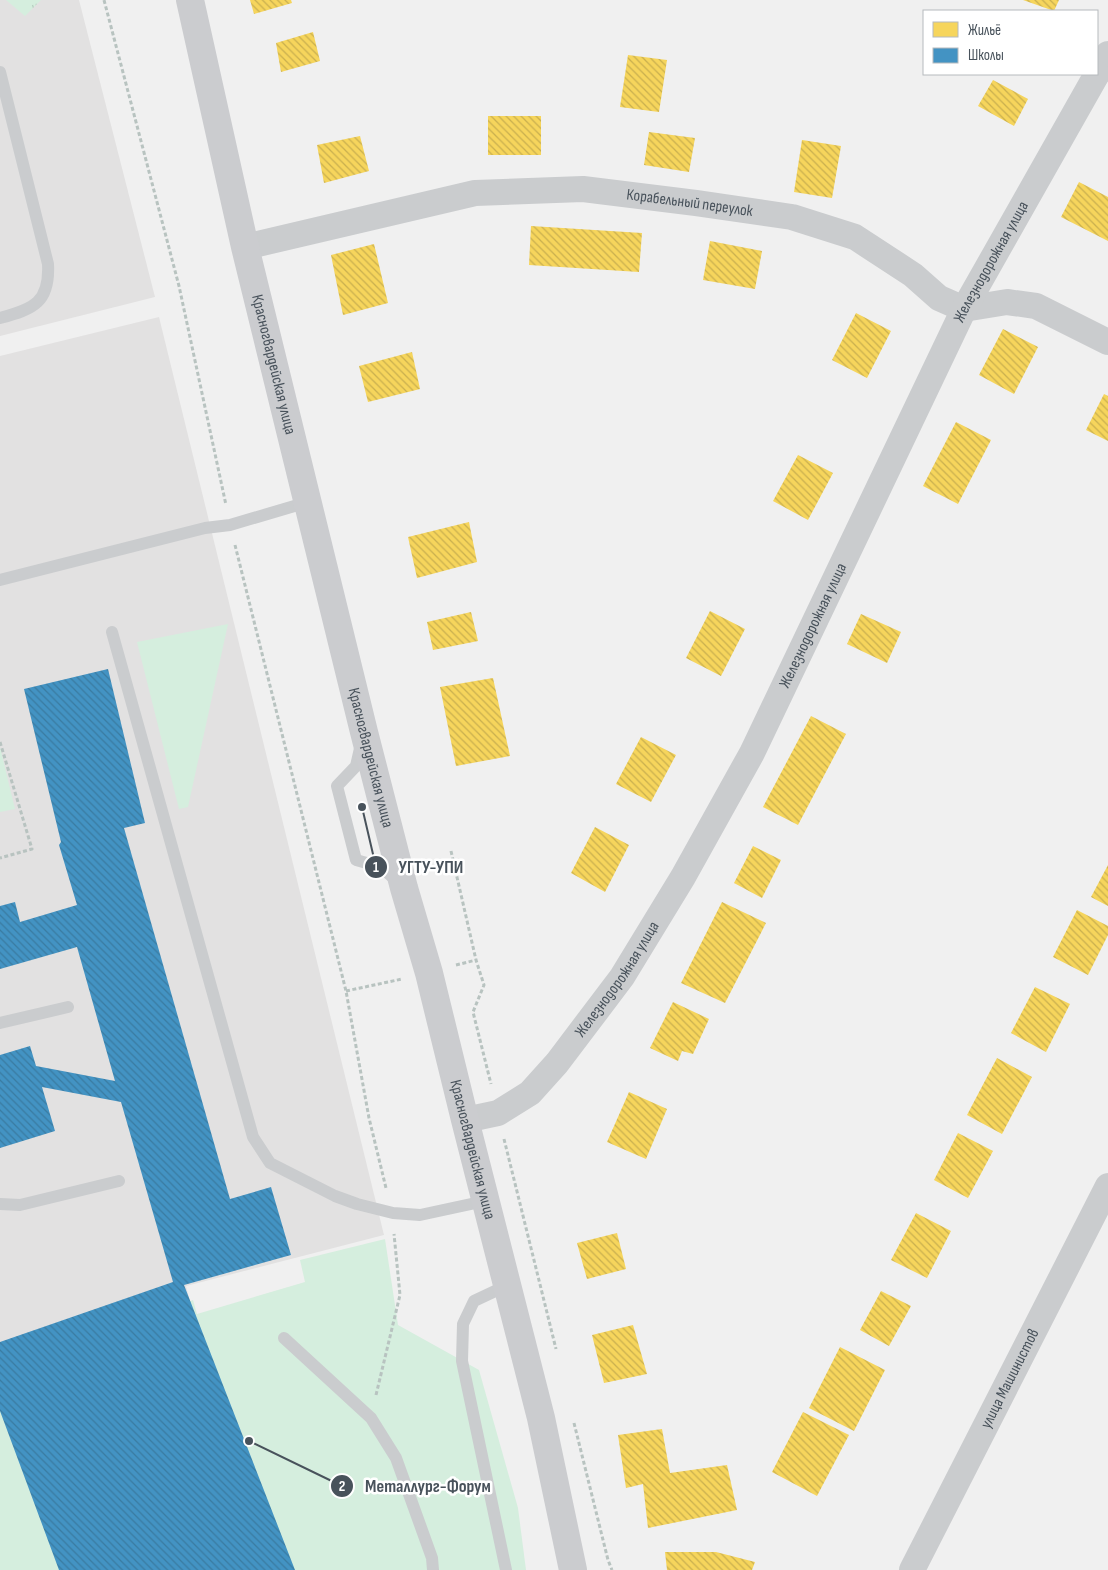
<svg xmlns="http://www.w3.org/2000/svg" width="1108" height="1570" font-family="'Sofia Sans Condensed',sans-serif">
  <style>
    .education { fill: #e2e1e1 }
    .green { fill: #d5eede }
    .park { fill: url(#park-tufts) }
    .homes { fill: url(#homes-back-hatch) }
    .schools { fill: url(#schools-back-hatch) }
    .lines { fill: none; stroke-linecap: round; stroke-linejoin: round }
    .path { stroke: #b8c3c0; stroke-width: 3; stroke-dasharray: 4 2.5; stroke-linecap: butt }
    .lane { stroke: #caccce; stroke-width: 12 }
    .street { stroke: #caccce; stroke-width: 26 }
    .secondary { stroke: #cbcccf; stroke-width: 28 }
    .labels { text-anchor: middle; dominant-baseline: central; stroke-width: 5; stroke-linejoin: round; paint-order: stroke }
    .street-label { font-size: 16px; fill: #48525b; stroke: #fff }
    .leader { fill: none; stroke: #48525b; stroke-width: 2 }
    .callout-dot { fill: #48525b; stroke: #fff; stroke-width: 2 }
    .mark-label { font-size: 15px; text-anchor: middle; font-weight: bold; fill: #fff }
    .callout-label { font-size: 18px; text-anchor: middle; font-weight: bold; fill: #48525b; stroke: #fff; stroke-width: 5; stroke-linejoin: round; paint-order: stroke }
  </style>
  <defs>
    <pattern id="park-tufts" width="24" height="20" patternUnits="userSpaceOnUse" patternTransform="scale(1.25)"><rect width="24" height="20" fill="#d5eede"/><path d="M3 7l-1-3M5 7V3M7 7l1-3M15 17l-1-3M17 17v-4M19 17l1-3" fill="none" stroke="#b8cec1"/></pattern>
    <pattern id="homes-back-hatch" width="6" height="6" patternUnits="userSpaceOnUse" patternTransform="scale(1.25)"><rect width="6" height="6" fill="#f6d55c"/><path d="M-1 5l2 2M0 0l6 6M5-1l2 2" fill="none" stroke="#c9af4f"/></pattern>
    <pattern id="schools-back-hatch" width="6" height="6" patternUnits="userSpaceOnUse" patternTransform="scale(1.25)"><rect width="6" height="6" fill="#4393c3"/><path d="M-1 5l2 2M0 0l6 6M5-1l2 2" fill="none" stroke="#3a7ba1"/></pattern>
  </defs>
  <rect width="100%" height="100%" fill="#f0f0f0"/>
  <path class="education" d="M0 0H79L155 297 0 336Z
    M159 317 384 1235 186 1286 189 1298 0 1370V356Z"/>
  <path class="green" d="M228 624 188 807 179 809 137 642Z
    M0 747 15 809 0 812Z
    M385 1239 398 1325 479 1370 518 1508 526 1570H0V1373L193 1300 197 1314 305 1282 300 1260Z"/>
  <path class="park" d="M6 0H41L25 16Z"/>
  <path class="homes" d="M250 0H291L292 3 254 14Z
    M1023 0H1059L1054 11Z
    M313 32 320 61 281 72 276 43Z
    M628 55 667 60 659 112 620 107Z
    M993 80 1028 99 1014 126 978 106Z
    M488 116H541V155H488Z
    M649 132 695 138 689 172 644 165Z
    M360 136 369 171 324 183 317 145Z
    M802 140 841 146 832 198 794 192Z
    M1079 182 1108 197V241L1061 217Z
    M531 226 642 233 639 272 529 265Z
    M710 241 762 251 755 289 703 280Z
    M374 244 388 303 343 315 331 255Z
    M856 313 891 331 867 378 832 360Z
    M1003 329 1038 347 1014 394 979 375Z
    M412 352 420 389 368 402 359 366Z
    M1104 394 1108 396V441L1086 430Z
    M956 422 991 440 958 504 923 486Z
    M798 455 833 473 808 520 773 501Z
    M469 522 477 562 417 578 408 537Z
    M710 611 745 629 721 676 686 658Z
    M471 612 478 641 433 650 427 622Z
    M861 614 901 632 887 663 847 644Z
    M493 678 510 756 456 766 440 687Z
    M811 716 846 734 798 825 763 807Z
    M641 737 676 755 651 802 616 784Z
    M595 827 629 845 605 892 571 873Z
    M753 846 781 860 762 898 734 883Z
    M1108 865V906L1091 897Z
    M722 902 766 923 725 1003 681 983Z
    M1077 910 1108 926V935L1088 975 1053 957Z
    M1035 987 1070 1004 1046 1052 1011 1033Z
    M673 1002 709 1019 693 1054 682 1051 678 1061 650 1048Z
    M997 1058 1032 1077 1002 1134 967 1115Z
    M629 1092 667 1109 646 1159 607 1142Z
    M958 1133 993 1151 968 1198 934 1180Z
    M916 1213 951 1231 927 1278 891 1260Z
    M617 1233 626 1269 587 1279 577 1243Z
    M881 1291 911 1306 889 1346 860 1330Z
    M633 1325 647 1374 604 1383 592 1335Z
    M840 1347 885 1370 854 1431 809 1408Z
    M803 1412 849 1435 817 1496 772 1472Z
    M662 1429 670 1473 727 1465 737 1510 648 1528 643 1484 626 1488 618 1435Z
    M665 1552H716L755 1562 752 1570H667Z"/>
  <path class="schools" d="M108 669 145 823 124 828 230 1199 271 1187 291 1255 184 1285 295 1570H59L0 1411V1342L173 1282 121 1102 42 1087 55 1131 0 1148V1055L30 1046 36 1066 115 1081 77 947 0 969V906L15 902 20 922 77 905 59 845 61 842 24 689Z"/>
  <g class="lines">
    <path class="path" d="M104 0 179 286 226 505
      M235 545 346 991 369 1118 386 1188
      M0 742 32 849 0 858
      M451 851 476 960 484 985 473 1012 491 1084
      M456 965 476 960
      M346 991 402 979
      M504 1139 556 1349
      M376 1395 400 1295 394 1234
      M574 1423 608 1560 612 1570"/>
    <path class="lane" d="M0 72 48 264C50 302 34 309 0 318
      M0 580 205 528 230 525 308 502
      M112 632 253 1137 270 1163 335 1196 357 1204 393 1213 420 1215 485 1201
      M361 744 356 766 337 786 356 860 381 867 398 882
      M0 1023 68 1007
      M0 1204 20 1205 119 1181
      M284 1338 371 1418 396 1458 432 1558 433 1570
      M506 1570 462 1361 463 1324 474 1301 508 1285"/>
    <g class="street">
      <path d="M1097 74 1108 54"/>
      <path id="s1" d="M245 247 475 193 583 189 696 203 792 217 855 237 913 275 939 298 964 309 1007 302 1036 306 1108 342"/>
      <path id="s2" d="M465 1120 498 1113 530 1093 557 1063 622 977 683 877 752 753 964 309 1097 74"/>
      <path id="s3" d="M912 1570 1108 1186"/>
    </g>
    <path class="secondary" id="s4" d="M190 0 245 247 364 732 404 888 429 973 465 1120 541 1418 573 1570"/>
  </g>
  <g class="labels">
    <g class="street-label">
      <text stroke="none"><textPath href="#s1" startOffset="452">Корабельный переулок</textPath></text>
      <text stroke="none"><textPath href="#s2" startOffset="1025">Железнодорожная улица</textPath></text>
      <text stroke="none"><textPath href="#s4" startOffset="374">Красногвардейская улица</textPath></text>
      <text stroke="none"><textPath href="#s2" startOffset="620">Железнодорожная улица</textPath></text>
      <text stroke="none"><textPath href="#s4" startOffset="779">Красногвардейская улица</textPath></text>
      <text stroke="none"><textPath href="#s2" startOffset="215">Железнодорожная улица</textPath></text>
      <text stroke="none"><textPath href="#s4" startOffset="1184">Красногвардейская улица</textPath></text>
      <text stroke="none"><textPath href="#s3" startOffset="215">улица Машинистов</textPath></text>
    </g>
  </g>
  <path class="leader" d="M362 807L376 867M249 1441L342 1486"/>
  <g class="callout-dot">
    <circle cx="362" cy="807" r="5"/>
    <circle cx="249" cy="1441" r="5"/>
    <circle cx="376" cy="867" r="12"/>
    <circle cx="342" cy="1486" r="12"/>
  </g>
  <g class="mark-label">
    <text x="376" y="872">1</text>
    <text x="342" y="1491">2</text>
  </g>
  <g class="callout-label">
    <text x="431" y="873">УГТУ-УПИ</text>
    <text x="428" y="1492">Металлург-Форум</text>
  </g>
  <rect x="923" y="10" width="175" height="65" fill="#ffffff" stroke="#b6babd"/>
  <rect x="933" y="22" width="25" height="15" fill="#f6d55c" stroke="#b6babd"/>
  <text x="968" y="35" font-size="15" fill="#48525b">Жильё</text>
  <rect x="933" y="48" width="25" height="15" fill="#4393c3" stroke="#b6babd"/>
  <text x="968" y="60" font-size="15" fill="#48525b">Школы</text>
</svg>
